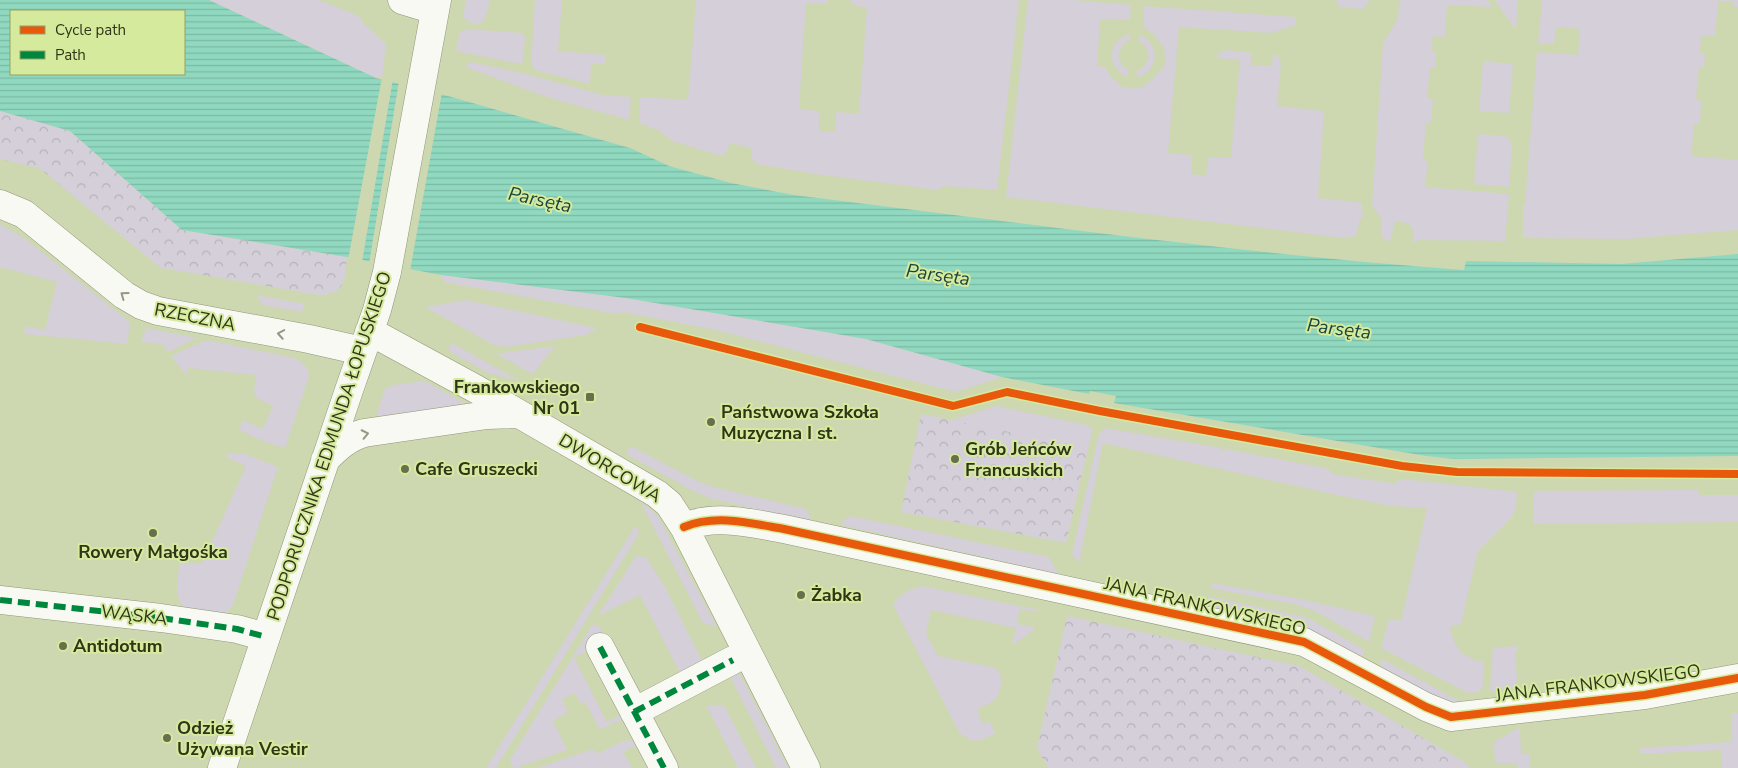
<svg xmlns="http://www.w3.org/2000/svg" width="1738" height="768" font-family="'Nunito Sans',sans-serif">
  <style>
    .green { fill: #d4cfd8 }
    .park { fill: url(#park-crowns) }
    .water { fill: url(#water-rules); fill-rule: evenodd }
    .pier { fill: #ced8b0 }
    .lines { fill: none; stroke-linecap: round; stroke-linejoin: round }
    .minor-casing { stroke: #8e9676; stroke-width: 29 }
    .minor { stroke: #f8f9f3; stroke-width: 28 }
    .quiet { stroke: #00873e; stroke-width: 6; stroke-dasharray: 12 6; stroke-linecap: butt }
    .cycleway-casing { stroke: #d6ea9e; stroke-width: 11 }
    .cycleway { stroke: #e8590c; stroke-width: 8 }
    .oneway { stroke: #949886 }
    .poi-dot { fill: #676f4d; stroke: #d6ea9e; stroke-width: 2 }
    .labels { text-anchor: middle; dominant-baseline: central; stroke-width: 4; stroke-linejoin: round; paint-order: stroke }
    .street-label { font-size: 18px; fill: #2f3618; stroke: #d6ea9e }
    .poi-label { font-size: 18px; font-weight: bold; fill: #2f3618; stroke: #d6ea9e; text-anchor: start }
    .water-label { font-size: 19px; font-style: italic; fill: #19463f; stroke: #d6ea9e }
  </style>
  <defs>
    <pattern id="park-crowns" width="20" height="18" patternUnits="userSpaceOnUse" patternTransform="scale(1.25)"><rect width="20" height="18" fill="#d4cfd8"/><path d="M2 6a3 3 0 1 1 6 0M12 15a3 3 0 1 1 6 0" fill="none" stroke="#b6b2b9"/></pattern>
    <pattern id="water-rules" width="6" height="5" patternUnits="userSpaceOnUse" patternTransform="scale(1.25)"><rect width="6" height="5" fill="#90d8c0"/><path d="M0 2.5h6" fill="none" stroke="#7cbaa4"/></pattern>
  </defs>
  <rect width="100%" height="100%" fill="#ced8b0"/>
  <path class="green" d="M209 0H319L359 16 363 23 386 44 382 78H376Z
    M466 0H490C487 16 482 35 463 17Z
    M535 0H562L558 51 606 55V64L591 63 590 84 535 70 531 63Z
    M696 0H828V4L806 3 799 109 820 111 819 131 835 132 836 112 859 114 867 7 855 6 850 0H1019L997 190 943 186 939 190 822 175 756 164 752 159 751 148 730 143 726 153 721 156 672 141 658 130 641 124 639 121 640 97 688 100Z
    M1028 0H1074L1131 5 1130 20 1100 19 1097 66 1105 67 1111 77 1119 83V85C1128 89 1134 89 1144 87L1143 85 1151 81 1160 70 1162 71 1165 63 1164 45 1162 46 1155 35 1143 27 1144 6 1295 17 1296 25 1271 33 1179 27 1168 153 1192 155 1191 174 1206 176 1208 157 1231 158 1240 60 1217 58V54L1226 50 1252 53 1251 65 1272 66 1273 54 1277 55 1281 63 1277 106 1324 111 1318 198 1358 202 1362 205 1363 219 1360 218 1357 233 1351 238H1343L1006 197Z
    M1336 0H1369L1366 6 1362 9 1339 7Z
    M1400 0H1487L1493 7 1447 5 1445 37 1433 36 1431 51 1436 52 1435 67H1430L1427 98 1433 99 1431 123H1426L1423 160 1428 161 1425 187 1509 194 1505 241 1419 240 1412 243C1416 226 1411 223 1395 221L1390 242C1378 237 1381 229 1381 218L1372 206 1383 43 1397 20Z
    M1495 0H1518L1516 30 1496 2Z
    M1542 0H1738V7H1734L1733 2 1718 1 1715 36 1701 35 1700 53 1705 54 1704 67H1699L1696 99 1701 100 1700 124H1694L1691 156 1738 160V230L1627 239 1523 238V206L1525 204 1537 52 1578 55 1580 29 1556 27 1554 44 1538 43Z
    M467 29 522 33 525 37 523 60 521 64 456 51 460 32Z
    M1130 34V40L1123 44 1118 55 1122 66 1129 70 1127 77C1106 67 1107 40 1130 34Z
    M1140 35C1160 44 1160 70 1138 77L1136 71 1144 67 1149 57 1145 45 1138 41Z
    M1483 61 1513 64 1509 113 1479 111Z
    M471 62 526 74 603 95 631 97 629 119H626L550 98 465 67Z
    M1478 134 1506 136 1512 143 1509 187 1474 184Z
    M0 224 24 238 130 322 127 344 24 334 25 326 45 330 57 282 0 267Z
    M441 275 626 298 866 339 1002 377 956 392 716 330 623 312 617 314 444 282Z
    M256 295 304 304 302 312 263 305Z
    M466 300 597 328 586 335 506 347 494 345 425 307Z
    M146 328 197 338 168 352 162 344 141 342Z
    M206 340 295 358 308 368 309 376 285 448 265 442 239 430 242 422 245 421 263 429 273 406C251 394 253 401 256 375L188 368 187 376 171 356Z
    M452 343 521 382 486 372 452 353 448 350Z
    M555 346 533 374 496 354Z
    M425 381 464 403 465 407 380 422 377 413 385 389 394 385Z
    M996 406 1087 425 1091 428 1092 432 1082 474 952 420Z
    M1105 428 1221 448 1222 451 1226 449 1329 469 1332 474 1396 484 1399 480 1402 479 1517 492 1516 508 1512 517 1478 551 1461 624 1450 627C1454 647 1463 659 1484 662L1483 686 1479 692 1468 693 1381 648 1389 619 1401 621 1427 508 1391 506 1341 496 1103 443 1079 564 1072 554 1099 434Z
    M631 446 697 481 713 487 806 509 810 516 809 521 712 499 693 491 626 454Z
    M243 453 278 467 233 605 222 616 184 611 177 594 179 564 181 562 202 564 246 466 226 457 228 454Z
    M1697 490 1700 495H1738V522L1535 524 1533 522 1534 494 1536 491Z
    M641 503 649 508 659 518 717 627 703 623Z
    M850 516 1049 557 1058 574 841 525 844 520Z
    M636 525 639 533 496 768H486Z
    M636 556 646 557 665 587 703 663 681 675 640 595 600 615 599 614Z
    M1212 583 1300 599 1375 616 1369 642 1317 612 1298 605 1211 588Z
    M922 586 1038 610 1035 612 1020 609 1017 624 1034 627V630L1012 646 1016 628 931 610 926 634 938 656 996 668C1000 673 1002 677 1001 684 999 702 991 702 977 710L983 724 989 721 996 733C979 741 974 746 959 732L893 605C900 593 909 590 922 586Z
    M1208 596 1306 617 1365 650 1361 658 1206 607Z
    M593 624 599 626 607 641 574 658 607 722 623 714 619 725 617 721 600 730 585 702 581 704 575 693 562 699 568 712 553 721 567 750 515 768 512 766 510 761 511 758Z
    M1518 646V650L1515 651 1517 681 1514 688 1493 692 1490 689 1493 648Z
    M1380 658 1463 703 1444 701 1383 671Z
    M728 672 737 673 741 676 788 768H776Z
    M706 705H724L756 768H738Z
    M1731 713H1738V768H1722L1721 750 1641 754 1640 748 1732 742Z
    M1520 727 1521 754H1529L1530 768H1517V763H1495L1494 742Z
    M627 740 636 742 635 746 623 752 632 768H537L593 749 597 754 621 742Z"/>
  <path class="park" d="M0 111 70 131 182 230 347 257C345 280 346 294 319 295L161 268 39 168 0 159Z
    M921 414 1088 448 1066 543 901 512Z
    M1067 616 1299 666 1468 764 1469 768H1048L1037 748Z"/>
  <path class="water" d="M0 0H209L376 78 448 96 630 148 669 166 731 183 794 195C1017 222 1240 254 1464 270L1466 261 1621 264 1738 254V456L1454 459 1426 456 1114 403 1116 396 1090 391 1089 394 1002 377 866 339 626 298 441 275 347 257 182 230 70 131 0 111ZM11 11H184V74H11Z"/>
  <path class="pier" d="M382 77 393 79 362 262 348 260Z
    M399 81 442 92 410 271 369 264Z"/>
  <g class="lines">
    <defs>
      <path id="minor" d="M402 0 435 10
        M0 204 24 214 124 295 141 305 158 311 309 339 362 351
        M369 332 384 339 476 389 640 484 657 494 669 504 684 527 806 768
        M325 460C337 448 347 438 364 433L487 415 519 414
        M684 527C716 514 750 523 784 529L1304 642 1426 707 1451 717 1645 695 1738 678
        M0 600 161 618 237 629 266 637
        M600 647 664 768
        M634 712 733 660
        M222 768 349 390 377 310 387 272 437 0"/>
    </defs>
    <use href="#minor" class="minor-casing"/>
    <use href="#minor" class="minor"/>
    <path class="quiet" d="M0 600 161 618 237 629 266 637
      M600 647 664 768
      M634 712 733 660"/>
    <defs>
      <path id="cycleway" d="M640 327 953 406 1007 392 1100 411 1402 466 1457 472 1738 474
        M684 527C716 514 750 523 784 529L1304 642 1426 707 1451 717 1645 695 1738 678"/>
    </defs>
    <use href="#cycleway" class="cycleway-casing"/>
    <use href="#cycleway" class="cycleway"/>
  </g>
  <defs><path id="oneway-chevron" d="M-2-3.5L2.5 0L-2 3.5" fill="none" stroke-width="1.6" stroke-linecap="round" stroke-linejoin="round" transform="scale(1.25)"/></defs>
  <g class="oneway">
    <use href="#oneway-chevron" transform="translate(124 295) rotate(-144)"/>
    <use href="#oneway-chevron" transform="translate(281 334) rotate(-170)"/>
    <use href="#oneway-chevron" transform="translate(365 434) rotate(-12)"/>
  </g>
  <g class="poi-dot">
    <rect x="585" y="392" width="10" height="10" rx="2.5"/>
    <circle cx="711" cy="422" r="5"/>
    <circle cx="955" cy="459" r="5"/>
    <circle cx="405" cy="469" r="5"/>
    <circle cx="153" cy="533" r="5"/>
    <circle cx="801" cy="595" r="5"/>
    <circle cx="63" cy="646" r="5"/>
    <circle cx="167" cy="738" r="5"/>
  </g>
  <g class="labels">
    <g class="street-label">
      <text transform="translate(195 317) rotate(11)">RZECZNA</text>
      <text transform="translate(329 446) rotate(-72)">PODPORUCZNIKA EDMUNDA ŁOPUSKIEGO</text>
      <text transform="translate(610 468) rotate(31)">DWORCOWA</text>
      <text transform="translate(1205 606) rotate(13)">JANA FRANKOWSKIEGO</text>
      <text transform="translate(134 615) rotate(7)">WĄSKA</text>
      <text transform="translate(1598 683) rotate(-7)">JANA FRANKOWSKIEGO</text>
    </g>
    <g class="poi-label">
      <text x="580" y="387" text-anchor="end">Frankowskiego<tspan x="580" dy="21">Nr 01</tspan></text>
      <text x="721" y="412">Państwowa Szkoła<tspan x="721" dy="21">Muzyczna I st.</tspan></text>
      <text x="965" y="449">Grób Jeńców<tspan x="965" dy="21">Francuskich</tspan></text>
      <text x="415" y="469">Cafe Gruszecki</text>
      <text x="153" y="552" text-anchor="middle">Rowery Małgośka</text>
      <text x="811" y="595">Żabka</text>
      <text x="73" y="646">Antidotum</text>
      <text x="177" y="728">Odzież<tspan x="177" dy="21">Używana Vestir</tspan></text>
    </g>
    <g class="water-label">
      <text transform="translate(540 200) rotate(12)">Parsęta</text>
      <text transform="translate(938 275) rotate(8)">Parsęta</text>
      <text transform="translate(1339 329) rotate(7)">Parsęta</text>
    </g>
  </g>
  <rect x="10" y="10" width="175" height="65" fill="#d6ea9e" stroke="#93a268"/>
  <rect x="20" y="26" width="25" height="8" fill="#e8590c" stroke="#93a268"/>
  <text x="55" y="35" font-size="15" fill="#2f3618">Cycle path</text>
  <rect x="20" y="51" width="25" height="8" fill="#00873e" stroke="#93a268"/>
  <text x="55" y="60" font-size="15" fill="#2f3618">Path</text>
</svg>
